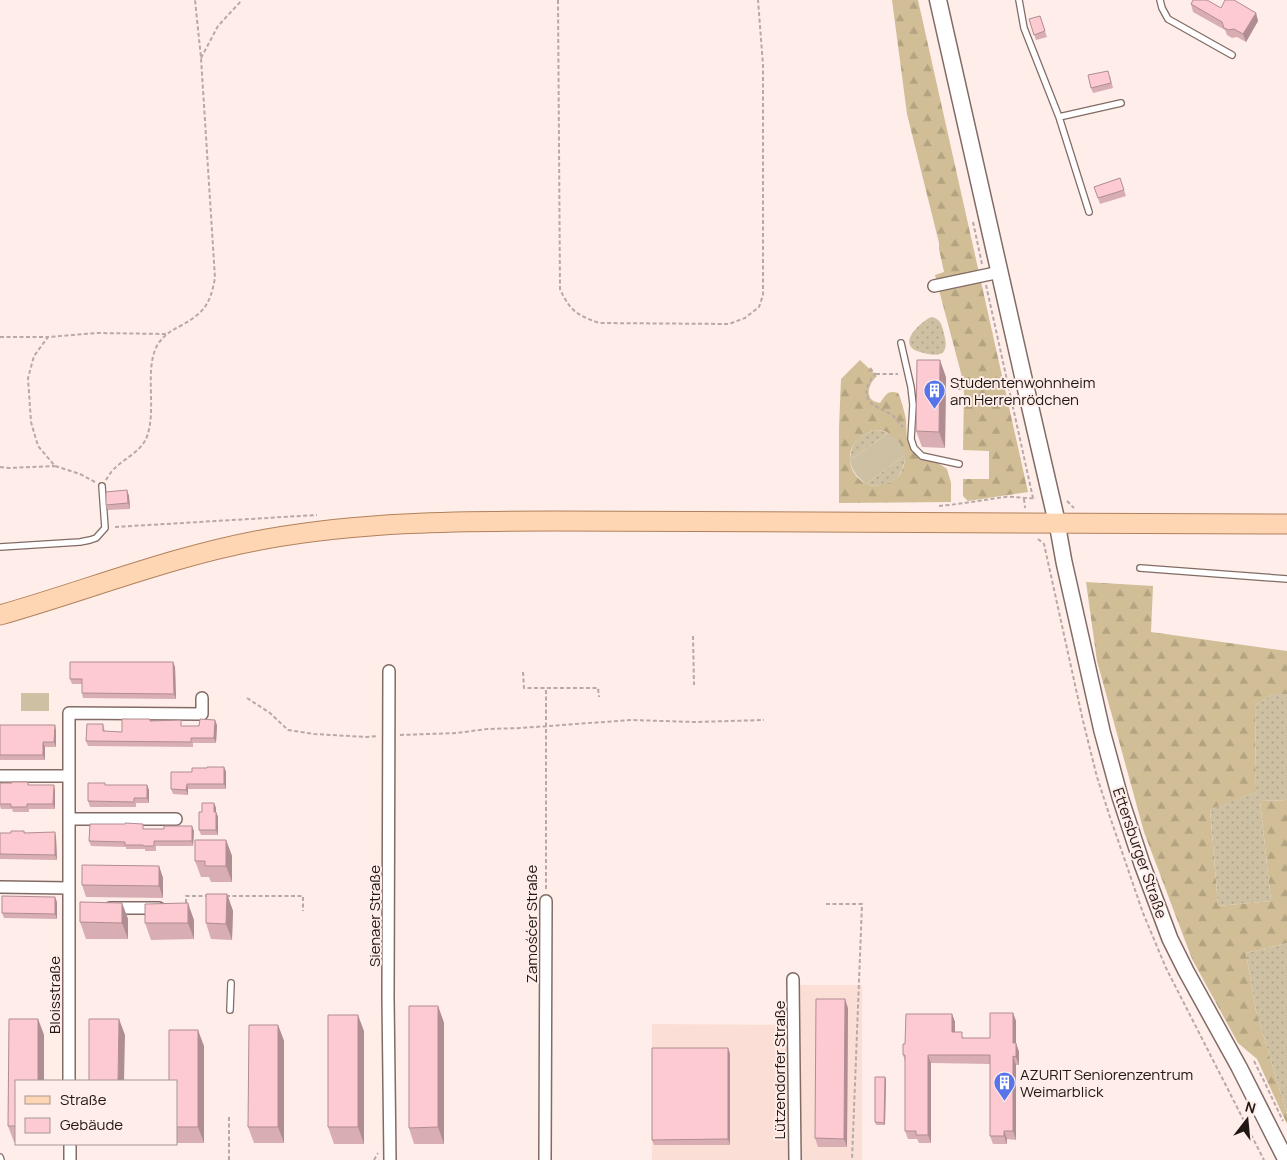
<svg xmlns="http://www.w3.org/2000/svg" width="1287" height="1160" font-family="Manrope,sans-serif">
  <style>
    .built { fill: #fbdfd7 }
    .grass { fill: url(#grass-dots) }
    .forest { fill: url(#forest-firs); fill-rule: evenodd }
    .park { fill: #cec0a3 }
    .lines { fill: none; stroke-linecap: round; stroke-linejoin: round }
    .service-casing { stroke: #826b64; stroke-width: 8 }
    .minor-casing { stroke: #826b64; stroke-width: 14 }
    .tertiary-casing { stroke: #826b64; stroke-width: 18 }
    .secondary-casing { stroke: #826b64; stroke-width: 19 }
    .primary-casing { stroke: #b0815c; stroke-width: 21 }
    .path { stroke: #b8a9a6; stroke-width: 2; stroke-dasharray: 4 2.5; stroke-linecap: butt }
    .service { stroke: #fff; stroke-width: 5.5 }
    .minor { stroke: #fff; stroke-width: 11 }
    .tertiary { stroke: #fff; stroke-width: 15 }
    .secondary { stroke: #fff; stroke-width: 16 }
    .primary { stroke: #fed6b4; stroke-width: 19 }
    .wall { fill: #d9aeb3 }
    .shaded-wall { fill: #b08d92 }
    .building { fill: #fccad0; stroke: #b08d92 }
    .labels { text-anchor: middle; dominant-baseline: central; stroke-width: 4; stroke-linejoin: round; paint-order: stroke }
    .poi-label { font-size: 15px; fill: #201614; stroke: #feede9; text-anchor: start }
    .street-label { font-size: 15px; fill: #201614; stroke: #feede9 }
  </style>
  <defs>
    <pattern id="grass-dots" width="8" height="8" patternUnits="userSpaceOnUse" patternTransform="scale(1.25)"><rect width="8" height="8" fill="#cec0a3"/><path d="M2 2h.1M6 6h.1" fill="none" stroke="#b1a48b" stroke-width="1.8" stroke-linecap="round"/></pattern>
    <pattern id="forest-firs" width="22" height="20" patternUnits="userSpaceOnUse" patternTransform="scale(1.25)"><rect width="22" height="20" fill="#d1be97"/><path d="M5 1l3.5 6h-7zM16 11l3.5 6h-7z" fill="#b3a381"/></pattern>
  </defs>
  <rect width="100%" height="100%" fill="#feede9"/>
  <path class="built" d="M796 985H862V1160H652V1024L796 1025Z"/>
  <path class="grass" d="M931 317C935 318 936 318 938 320 942 323 943 330 944 334 951 359 935 357 917 351 897 343 921 322 931 317Z
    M873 431H882L888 433 850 460C851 444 857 436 873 431Z
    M905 455C905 477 888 491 866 484Z
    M1273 694H1287V800L1260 801 1271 901 1218 906 1210 808 1256 792 1255 705Z
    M1287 943V1114L1256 1011 1246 953Z"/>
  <path class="forest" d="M892 0H918L1028 492 968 501 963 496V479H989V451L963 450 964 393 962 377 935 275 944 272 939 249V243L907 114Z
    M860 360 877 376C868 384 863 401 880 403 886 395 887 390 898 393 901 398 905 414 906 420 907 434 905 447 918 456 924 460 930 460 937 463 940 464 944 467 947 469L951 483V502L839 503V428L841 379ZM873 431C878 431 884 430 888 433 890 434 892 437 893 439 901 447 907 453 904 465 902 474 895 481 886 484 853 496 831 444 873 431Z
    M1086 582 1153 586 1151 632 1287 651V694H1273L1255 705 1256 792 1210 809 1218 906 1271 901 1260 801 1287 800V943L1246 953 1256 1011 1287 1114V1124L1257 1059 1238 1043 1192 959 1144 832 1097 661Z"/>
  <path class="park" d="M888 433C897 438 902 444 905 455L866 484C857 477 852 471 850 460Z
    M21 693H49V711H21Z"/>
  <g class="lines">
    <defs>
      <path id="service" d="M1019 0 1024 28 1059 117 1089 212
        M1160 0 1162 8 1168 19 1232 55
        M1059 117 1121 103
        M901 343 911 387 913 405 911 439 914 448 922 456 959 464
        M0 547 80 542 90 540 96 538 105 528 102 486
        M1140 568 1287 579
        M230 1010 231 983
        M0 1157 1 1160"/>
      <path id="minor" d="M934 286 1000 272
        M389 671 388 998 390 1160
        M0 776H69
        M69 819H176
        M0 887 69 888
        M110 908H159
        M793 979 795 1160
        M69 1081V713L202 714V698
        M70 1144V1160
        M545 1160 546 901"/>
      <path id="tertiary" d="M1057 523 1064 562 1102 731 1120 797 1142 864 1170 939 1186 971 1239 1067 1286 1160"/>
      <path id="secondary" d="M938 0 1023 376 1057 523"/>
      <path id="primary" d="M0 615C88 590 175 555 266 539 361 522 457 521 553 521L1287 524"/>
    </defs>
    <use href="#service" class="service-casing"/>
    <use href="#minor" class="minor-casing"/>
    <use href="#tertiary" class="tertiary-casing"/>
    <use href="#secondary" class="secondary-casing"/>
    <use href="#primary" class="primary-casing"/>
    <path class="path" d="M558 0 560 289C570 311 577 315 599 323L729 324 745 318 759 307 763 295V65L758 0
      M201 58 218 26 242 0
      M973 222 982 264
      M986 285 1033 498
      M0 337H48
      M870 368 875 374C867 383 861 397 874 405 879 409 886 411 892 415 896 418 899 423 903 427
      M876 374H898
      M958 389 1008 383
      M0 467 9 468 55 466
      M106 480C108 477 110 473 113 470 123 459 139 453 146 439 158 411 143 369 158 344 165 334 171 331 182 325 205 312 210 304 215 278L201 58 195 0
      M95 482 80 474 55 466 38 446 31 422 28 378 34 356 48 337 97 333 166 334
      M1024 499 1025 508
      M1067 501 1074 508
      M939 506C961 504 983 500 1005 497 1015 496 1025 499 1036 498
      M115 527 317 515
      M1038 539 1044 544 1083 721 1097 777 1110 817 1143 913 1166 968 1264 1160
      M693 636 694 685
      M523 672 524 688H598L599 697
      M247 698 270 713 288 730 314 734 366 737 378 736
      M400 735 457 733 487 729 521 728 631 720 694 722 764 720
      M546 889V689
      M226 896H303V911
      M186 903V896H208
      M826 904H862L852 1160
      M1254 1061 1263 1079 1283 1121
      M229 1117V1160
      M374 1160 378 1153"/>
    <use href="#service" class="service"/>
    <use href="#minor" class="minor"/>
    <use href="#tertiary" class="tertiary"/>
    <use href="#secondary" class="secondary"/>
    <use href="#primary" class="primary"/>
  </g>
  <path class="wall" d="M1191 4 1256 13 1258 21 1246 42 1237 37 1232 38 1227 35 1225 30 1193 12Z
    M1040 16 1047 37 1036 40 1029 19Z
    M1110 76 1113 88 1093 93 1091 88Z
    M1120 178 1126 196 1100 204 1094 187Z
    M946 377 945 448 922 447 916 431Z
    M127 490 129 496 130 509 108 510 106 505Z
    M173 662 175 667 176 699 83 698 82 693V684H72L70 679Z
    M150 719V721L182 726H199L217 725 216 743H193V747L88 746 86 741 103 724 105 732H122Z
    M0 725 56 730V747H45V760H0Z
    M224 767 226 772V789H188V795L173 794 171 789 192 772 207 768Z
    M28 782 29 785 55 790V809H29V812H13L12 809H1L0 806V783Z
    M105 785H147L149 790V803H136V807H90L88 801Z
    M214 803 216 808V812L218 817V835H201L199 830 202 812Z
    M145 829 194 831 193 846H156V851H145V849H126V847L91 846 89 841Z
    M24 831 25 833 56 837 57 860 0 859V833H11Z
    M226 840 232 856V882H211L209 877H201L195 861Z
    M159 866 163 878V898L86 897 82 885Z
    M227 894 233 911 232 940 211 939 206 923Z
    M57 902V919L4 918 2 913Z
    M122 903 128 919V939H86L80 922Z
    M194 920V939L151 940 145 923Z
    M438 1006 444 1023V1144H414L409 1128Z
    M848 1008 847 1147H818L815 1138Z
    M1013 1013 1016 1021V1043L1019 1052V1065H1016V1140L1007 1139V1144H993L990 1136V1064L931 1063V1143H919L917 1139H908L905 1131V1061L903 1055 905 1044 952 1014 955 1022V1032L964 1038H990Z
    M9 1019H38L44 1035V1081H16V1142H14L8 1126Z
    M278 1025 284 1041V1143H254L248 1127Z
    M364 1031V1144H334L328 1127Z
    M204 1046V1143H176V1081Z
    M728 1048 730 1054V1145H654L652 1140Z
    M885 1077 886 1080 885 1125H876L875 1122Z"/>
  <path class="shaded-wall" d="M1256 13 1258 21 1246 42 1243 34Z
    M940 360 946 377 945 448 939 432Z
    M127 490 129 496 130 509 128 503Z
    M173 662 175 667 176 699 174 694Z
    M215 720 217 725 216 743 214 738Z
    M55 725 56 730V747L54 742Z
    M43 742 45 747V760L43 755Z
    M224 767 226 772V789L224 784Z
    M187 784 188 789V795L186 790Z
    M54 785 55 790V809L53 804Z
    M147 785 149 790V803L147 798Z
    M214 803 216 808V817L214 812Z
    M216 812 218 817V835L216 830Z
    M192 826 194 831 193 846 192 841Z
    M55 832 56 837 57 860 55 855Z
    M226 840 232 856V882L226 866Z
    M159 866 163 878V898L159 886Z
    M227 894 233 911 232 940 226 924Z
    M55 897 57 902V919L55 914Z
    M122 903 128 919V939L122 923Z
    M188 903 194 920V939L188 923Z
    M845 999 848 1008 847 1147 844 1139Z
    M438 1006 444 1023V1144L438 1127Z
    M1013 1013 1016 1021V1052L1013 1043Z
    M952 1014 955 1022V1040L952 1032Z
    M358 1015 364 1031V1144L358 1127Z
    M38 1019 44 1035V1081H38Z
    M119 1019 125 1035 124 1081H118Z
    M278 1025 284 1041V1143L278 1127Z
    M198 1030 204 1046V1143L198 1127Z
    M1016 1043 1019 1052V1065L1016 1057Z
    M728 1048 730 1054V1145L728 1139Z
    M928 1055 931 1063V1143L928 1135Z
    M1013 1056 1016 1065V1140L1013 1131Z
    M885 1077 886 1080 885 1125 884 1123Z
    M1004 1131 1007 1139V1144L1004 1136Z"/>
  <path class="building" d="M1193 0H1207L1221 8 1225 0H1234L1256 13 1243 34 1234 29 1229 30 1224 28 1222 22 1191 4Z
    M1040 16 1045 31 1034 35 1029 19Z
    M1108 71 1111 83 1091 88 1088 75Z
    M1120 178 1124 190 1098 198 1094 187Z
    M917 360H940L939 432 916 431Z
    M127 490 128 503 106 505V492Z
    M70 662H173L174 694 82 693V679H70Z
    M122 719H150V721L181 720V726H199L200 719 215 720 214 738H191V742L86 741 87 724H103V731L122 732Z
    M0 725H55L54 742H43V755H0Z
    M207 767H224V784H187L186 790 171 789V772H192V768H207Z
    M12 782H28V785H54L53 804H27V807H11V804H0V783H12Z
    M88 783H105V785H147V798H134V802L88 801Z
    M202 803H214V812H216V830H199V812H202Z
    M125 823 143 824V829H164V826H192V841H154V846H144L143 845H125V842L89 841 90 824H125Z
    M11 831H24V833L55 832V855L0 854V833H11Z
    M195 840H226V866H205V861H195Z
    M82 865 159 866V886L82 885Z
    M206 894H227L226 924 206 923Z
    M2 896 55 897V914L2 913Z
    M80 902 122 903V923L80 922Z
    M188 903V923H145V904Z
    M816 999H845L844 1139 815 1138Z
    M409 1006H438V1127L409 1128Z
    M990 1013H1013V1043H1016V1057L1013 1056V1131H1004V1136H990V1055H928V1135H916V1131H905V1055H903V1044H905L906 1014H952V1032H962V1038H990Z
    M328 1015H358V1127H328Z
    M9 1019H38V1081H16V1126H8Z
    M89 1019H119L118 1081H89Z
    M249 1025H278V1127H248Z
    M169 1030H198V1127H176V1081H169Z
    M652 1048H728V1139L652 1140Z
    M875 1077H885L884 1123 875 1122Z"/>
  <defs>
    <symbol id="building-pin" viewBox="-11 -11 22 30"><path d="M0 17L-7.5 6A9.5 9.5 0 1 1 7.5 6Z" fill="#5874ea" stroke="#feede9"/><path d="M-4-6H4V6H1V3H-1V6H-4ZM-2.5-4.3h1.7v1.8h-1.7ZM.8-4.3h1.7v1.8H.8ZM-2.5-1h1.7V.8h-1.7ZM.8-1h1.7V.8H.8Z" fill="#fff"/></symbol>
  </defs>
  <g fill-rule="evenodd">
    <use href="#building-pin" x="922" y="378" width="25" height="34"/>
    <use href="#building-pin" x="992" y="1070" width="25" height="34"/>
  </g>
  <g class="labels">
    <g class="poi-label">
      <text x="950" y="382">Studentenwohnheim<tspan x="950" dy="17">am Herrenrödchen</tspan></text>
      <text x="1020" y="1074">AZURIT Seniorenzentrum<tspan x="1020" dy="17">Weimarblick</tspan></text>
    </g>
    <g class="street-label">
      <text transform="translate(1140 853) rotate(71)">Ettersburger Straße</text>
      <text transform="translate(374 916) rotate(-90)">Sienaer Straße</text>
      <text transform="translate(531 924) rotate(-90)">Zamośćer Straße</text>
      <text transform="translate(54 995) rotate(-90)">Bloisstraße</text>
      <text transform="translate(779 1070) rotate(-90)">Lützendorfer Straße</text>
    </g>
  </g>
  <rect x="15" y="1080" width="162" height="65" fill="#feede9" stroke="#a59794"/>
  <rect x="25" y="1096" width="25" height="8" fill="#fed6b4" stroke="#a59794"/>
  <text x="60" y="1105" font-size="15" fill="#201614">Straße</text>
  <rect x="25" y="1118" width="25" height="15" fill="#fccad0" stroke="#a59794"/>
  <text x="60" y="1130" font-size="15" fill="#201614">Gebäude</text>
  <g transform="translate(1247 1120) rotate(16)" stroke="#feede9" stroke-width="4" paint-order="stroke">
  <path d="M0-4L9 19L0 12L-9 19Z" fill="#201614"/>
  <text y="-8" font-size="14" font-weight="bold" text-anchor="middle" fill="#201614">N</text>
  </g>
</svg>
